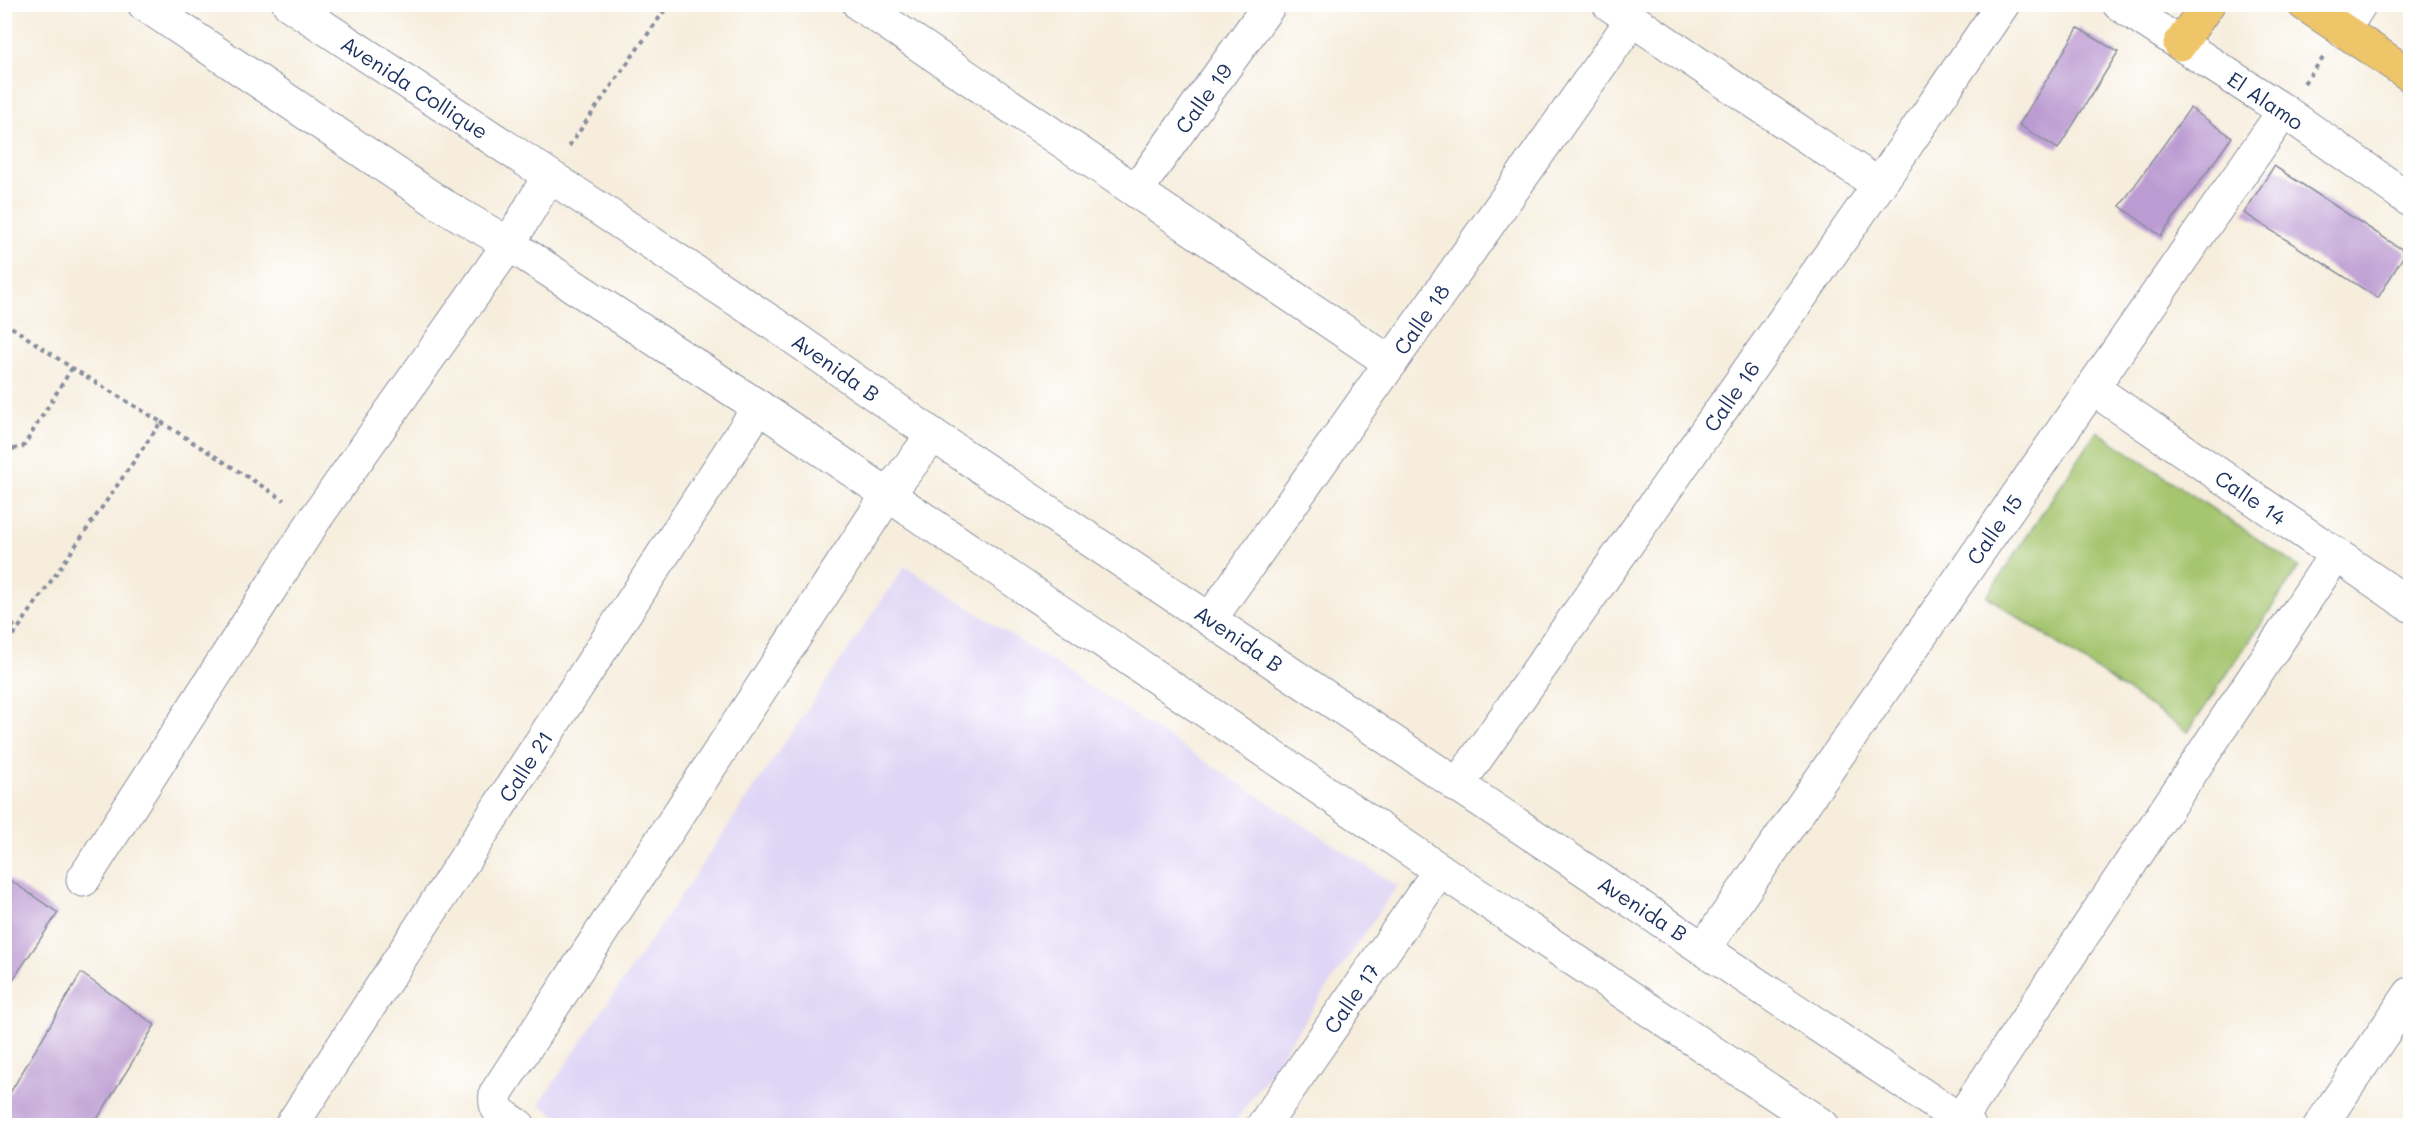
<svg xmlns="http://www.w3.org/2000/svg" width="2415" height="1130" font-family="Mali,sans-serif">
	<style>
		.built { fill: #dfd5f5 }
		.green { fill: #a5c56e; stroke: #607a66; stroke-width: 1.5 }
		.building { fill: #bc9bd2 }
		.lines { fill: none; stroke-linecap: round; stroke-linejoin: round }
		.minor-casing { stroke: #888e9d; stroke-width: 35 }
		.major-casing { stroke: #888e9d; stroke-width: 35 }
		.path { stroke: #888e9d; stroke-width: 4; stroke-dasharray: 4.5 4.5; stroke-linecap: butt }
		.minor { stroke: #fff; stroke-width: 33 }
		.major { stroke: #eec569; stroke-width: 33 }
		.labels { text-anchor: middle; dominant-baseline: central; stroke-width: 4.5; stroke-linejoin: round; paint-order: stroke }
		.street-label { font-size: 21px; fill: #1b2f5e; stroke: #fff }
	</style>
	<rect width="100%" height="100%" fill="#fff"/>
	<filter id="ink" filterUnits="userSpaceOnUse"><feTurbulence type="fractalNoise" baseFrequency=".0167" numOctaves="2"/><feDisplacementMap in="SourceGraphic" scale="12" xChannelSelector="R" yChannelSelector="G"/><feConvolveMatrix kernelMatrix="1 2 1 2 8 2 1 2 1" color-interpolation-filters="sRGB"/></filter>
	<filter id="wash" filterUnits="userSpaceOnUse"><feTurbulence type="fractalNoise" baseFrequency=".008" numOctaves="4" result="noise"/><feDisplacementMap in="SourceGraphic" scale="24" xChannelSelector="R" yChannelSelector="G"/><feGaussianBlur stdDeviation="1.35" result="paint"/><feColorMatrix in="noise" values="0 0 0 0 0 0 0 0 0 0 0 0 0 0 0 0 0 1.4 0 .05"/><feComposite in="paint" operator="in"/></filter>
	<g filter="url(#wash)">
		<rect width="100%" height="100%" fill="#f6eddc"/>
		<polygon class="built" points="905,566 1397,886 1233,1125 571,1125 539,1104"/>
		<polygon class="green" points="2097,431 2299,567 2188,732 1987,596"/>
		<g id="blocks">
			<g class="building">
				<polygon points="2078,28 2118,52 2058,149 2019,125"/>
				<polygon points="2190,108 2232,137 2161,236 2120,206"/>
				<polygon points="2274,166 2406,252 2378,298 2244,213"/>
				<polygon points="4,876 58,913 12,981 4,976"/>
				<polygon points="81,973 155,1025 93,1126 4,1126 4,1103"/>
			</g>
		</g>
	</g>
	<g filter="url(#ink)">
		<use href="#blocks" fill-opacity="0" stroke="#888e9d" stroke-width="1.5"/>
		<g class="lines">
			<defs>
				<g id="minor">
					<polyline points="144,4 441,204 509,244 759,407 1425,860 1823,1126"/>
					<polyline points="289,4 774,324 933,435 1969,1126"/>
					<polyline points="859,4 1391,363"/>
					<polyline points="1609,4 1879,185"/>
					<polyline points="2119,4 2284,111 2410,200"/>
					<polyline points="2343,31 2360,4"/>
					<polyline points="1136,191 1270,4"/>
					<polyline points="2092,388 2410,605"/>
					<polyline points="1211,618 1632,20"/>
					<polyline points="1457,786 1879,185 2003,4"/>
					<polyline points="83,880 315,519 509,244 549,176"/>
					<polyline points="1704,948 2284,111"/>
					<polyline points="1960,1120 2336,554"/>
					<polyline points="291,1126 759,407"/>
					<path d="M519 1126C504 1115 493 1113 496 1093L887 496 933 435"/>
					<polyline points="1263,1126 1440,870"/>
					<polyline points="2320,1126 2410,994"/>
				</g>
				<g id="major">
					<polyline points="2304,4 2410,75"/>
					<polyline points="2180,44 2208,4"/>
				</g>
			</defs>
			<use href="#minor" class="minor-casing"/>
			<use href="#major" class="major-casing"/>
			<g class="path">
				<polyline points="2304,83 2323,58"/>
				<polyline points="569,146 669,4"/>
				<polyline points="4,322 72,368 161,422 4,649"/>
				<polyline points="161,422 284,500"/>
				<polyline points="4,451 23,447 72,368"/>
				<polyline points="4,619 18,629"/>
			</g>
			<use href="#minor" class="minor"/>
			<use href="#major" class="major"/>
		</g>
	</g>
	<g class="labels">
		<g class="street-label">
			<text transform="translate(415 87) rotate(33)">Avenida Collique</text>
			<text transform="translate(1203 98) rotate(-54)">Calle 19</text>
			<text transform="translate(2266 100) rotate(34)">El Alamo</text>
			<text transform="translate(1421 319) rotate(-55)">Calle 18</text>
			<text transform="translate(836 367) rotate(35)">Avenida B</text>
			<text transform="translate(1731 396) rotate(-55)">Calle 16</text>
			<text transform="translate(2251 497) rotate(34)">Calle 14</text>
			<text transform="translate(1994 529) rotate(-55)">Calle 15</text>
			<text transform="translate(1239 638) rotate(34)">Avenida B</text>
			<text transform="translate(525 766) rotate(-57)">Calle 21</text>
			<text transform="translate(1643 908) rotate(33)">Avenida B</text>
			<text transform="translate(1351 998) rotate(-55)">Calle 17</text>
		</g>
	</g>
	<rect width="2415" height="1130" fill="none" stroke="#fff" stroke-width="24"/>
</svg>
